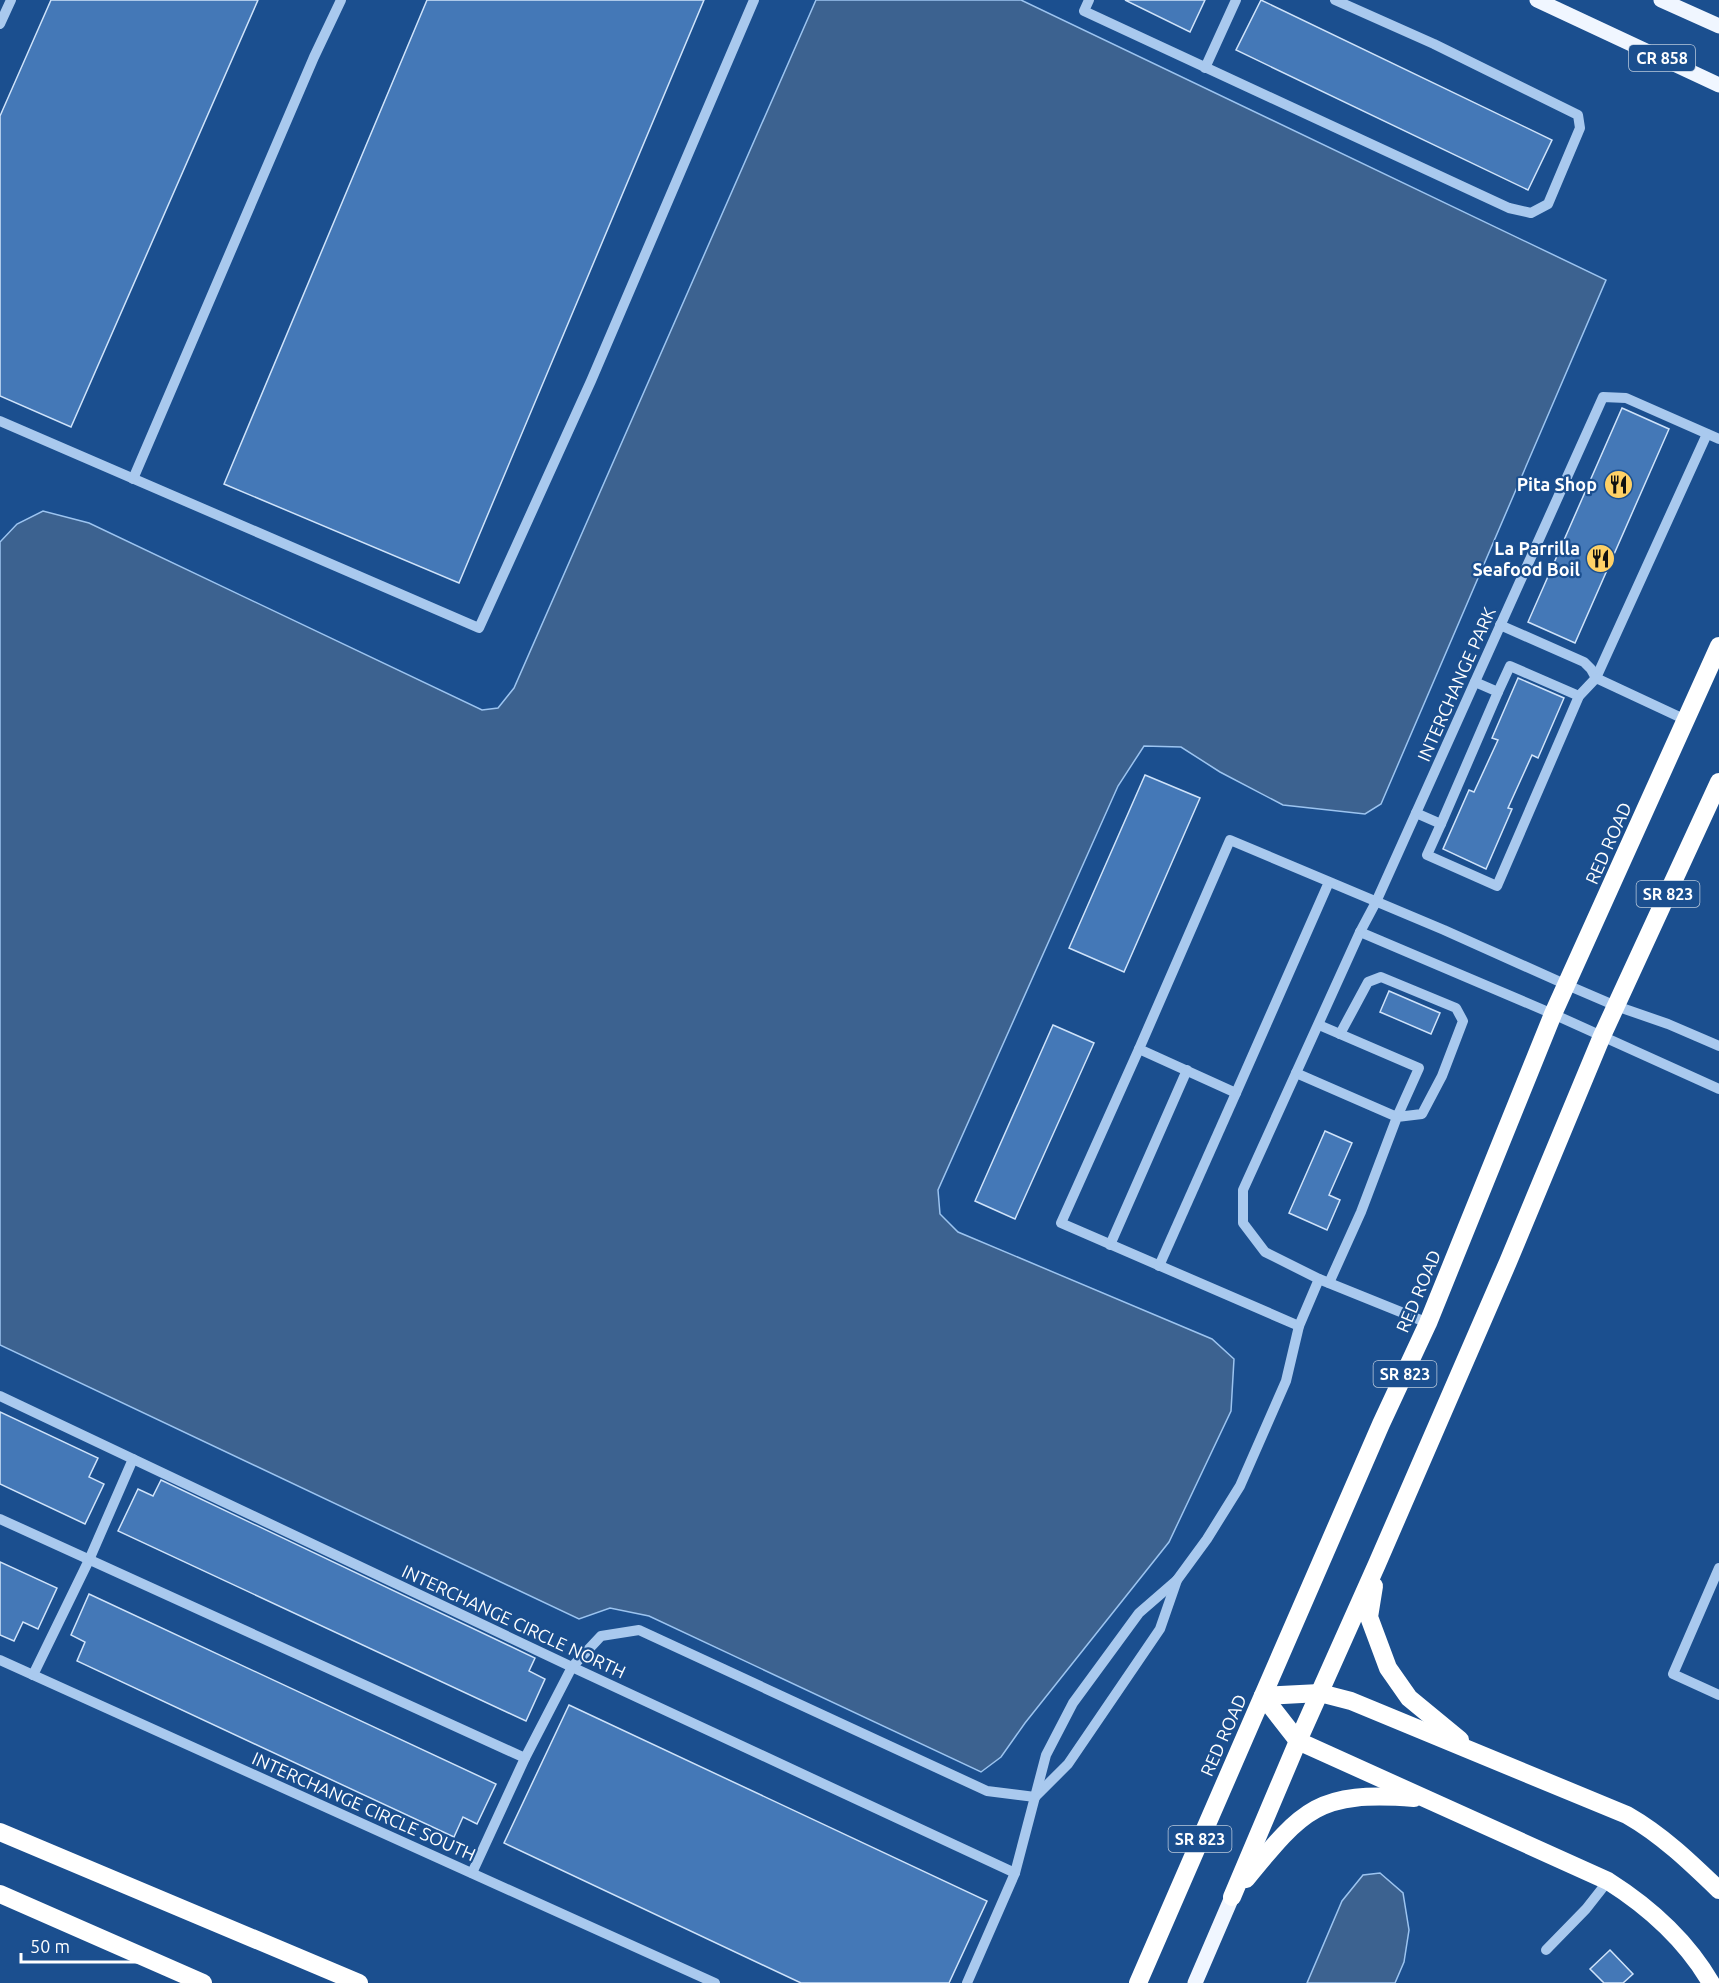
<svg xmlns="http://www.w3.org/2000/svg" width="1719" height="1983" font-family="Ubuntu,sans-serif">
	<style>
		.water { fill: #3c6290; stroke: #9cc4f0; stroke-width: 1.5 }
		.building { fill: #4478b7; stroke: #cfe3fa; stroke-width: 1.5 }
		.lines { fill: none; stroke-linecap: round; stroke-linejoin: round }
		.minor { stroke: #a9c9ee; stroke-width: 10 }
		.major { stroke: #f0f6ff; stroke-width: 15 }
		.highway { stroke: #fff; stroke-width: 18 }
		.labels { text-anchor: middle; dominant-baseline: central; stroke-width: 4.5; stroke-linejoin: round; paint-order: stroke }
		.shield { fill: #1b4f8f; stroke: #bbcadd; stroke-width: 1.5 }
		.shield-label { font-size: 16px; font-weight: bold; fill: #fff }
		.poi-label { font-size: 18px; font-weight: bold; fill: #fff; stroke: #1b4f8f; text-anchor: end }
		.street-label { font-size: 18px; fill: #fff; stroke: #1b4f8f }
	</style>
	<rect width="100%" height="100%" fill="#1b4f8f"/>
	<g class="water">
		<polygon points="816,0 1021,0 1606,280 1381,804 1365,814 1283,805 1220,772 1181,747 1144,746 1118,786 938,1190 940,1214 958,1232 1212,1339 1234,1359 1231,1411 1169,1542 1025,1723 1001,1757 981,1772 649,1616 610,1608 579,1619 0,1345 0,542 17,524 43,511 89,523 482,710 498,708 514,688"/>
		<polygon points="1380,1873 1403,1893 1409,1930 1404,1962 1395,1983 1307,1983 1342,1901 1363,1875"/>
	</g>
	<g class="building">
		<polygon points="51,0 258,0 71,427 0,396 0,116"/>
		<polygon points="427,0 704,0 459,583 224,484"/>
		<polygon points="1125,0 1205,0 1190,32"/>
		<polygon points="1261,0 1552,140 1528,190 1236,50"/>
		<polygon points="1622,408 1669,429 1575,643 1528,622"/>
		<polygon points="1518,678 1564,698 1538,758 1532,755 1508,808 1512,809 1486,869 1443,849 1469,790 1474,792 1498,740 1492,738"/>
		<polygon points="1145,775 1200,798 1124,972 1069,948"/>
		<polygon points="1389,991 1440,1013 1431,1034 1380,1012"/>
		<polygon points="1053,1025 1094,1043 1015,1219 975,1201"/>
		<polygon points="1325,1131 1352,1143 1329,1195 1340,1200 1327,1230 1289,1213"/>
		<polygon points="0,1412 98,1458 89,1477 104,1484 85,1524 0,1484"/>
		<polygon points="161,1480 535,1658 529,1671 545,1679 526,1721 118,1531 138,1489 153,1496"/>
		<polygon points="0,1562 57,1588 38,1629 23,1622 14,1641 0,1635"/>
		<polygon points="89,1594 496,1784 477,1824 463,1817 454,1837 77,1661 85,1642 71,1635"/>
		<polygon points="569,1705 987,1901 949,1983 801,1983 504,1843"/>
		<polygon points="1610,1950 1633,1974 1623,1983 1604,1983 1590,1969"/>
	</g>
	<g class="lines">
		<g class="minor">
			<polyline points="1089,0 1084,11 1509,208 1531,213 1548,204 1580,128 1578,115 1434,44 1335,0"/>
			<polyline points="0,24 11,0"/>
			<polyline points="1205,68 1236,0"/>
			<polyline points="0,421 479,628 591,381 754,0"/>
			<polyline points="133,479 314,57 341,0"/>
			<polyline points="1500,625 1584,662 1591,669 1596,678"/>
			<polyline points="1596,678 1707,434"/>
			<polyline points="1498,692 1510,666 1579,696"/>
			<polyline points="1416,813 1441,824 1427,855 1497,886 1579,696 1596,678 1686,720"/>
			<polyline points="1441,824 1498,692 1475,682"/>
			<polyline points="1329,882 1236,1093 1139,1049 1230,840 1444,930 1567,985 1616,1006 1668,1024 1719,1046"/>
			<polyline points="1360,932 1553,1014 1719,1089"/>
			<polyline points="1139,1049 1061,1223 1299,1326"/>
			<polyline points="1296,1073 1397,1117 1419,1068 1319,1025"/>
			<polyline points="1110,1245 1187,1070"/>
			<polyline points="1159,1266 1236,1093"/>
			<polyline points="1329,1283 1361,1212 1397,1117 1422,1114 1442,1076 1463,1021 1456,1008 1381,977 1368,982 1340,1034"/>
			<polyline points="1428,1323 1319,1279 1265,1252 1243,1223 1243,1190 1360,932 1376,902 1603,397 1626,398 1719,439"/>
			<polyline points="0,1396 572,1667 1015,1873"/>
			<polyline points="0,1519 525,1758"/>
			<polyline points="1719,1568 1673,1674 1719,1695"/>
			<polyline points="0,1660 715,1983"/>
			<polyline points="33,1675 89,1560 133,1459"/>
			<polyline points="1035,1797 1068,1764 1160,1629 1177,1580 1207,1539 1240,1486 1286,1381 1299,1326 1319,1279"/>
			<polyline points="472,1873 525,1758 572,1667 601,1636 639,1630 987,1791 1035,1797"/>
			<polyline points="1546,1950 1586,1909 1608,1881"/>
			<polyline points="967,1983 1015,1873 1046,1755 1073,1703 1139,1613 1177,1580"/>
		</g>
		<g class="major">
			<polyline points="1537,0 1719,85"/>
			<polyline points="1661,0 1719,26"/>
			<polyline points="1195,1983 1232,1897"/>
		</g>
		<g class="highway">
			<polyline points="1374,1586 1369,1617 1388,1668 1409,1698 1460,1740"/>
			<path d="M1263 1696 1298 1741 1608 1881C1649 1907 1686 1940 1711 1983"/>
			<path d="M1263 1696 1320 1693 1351 1701 1627 1815C1662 1835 1690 1862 1719 1890"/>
			<polyline points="0,1832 359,1983"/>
			<path d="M1246 1879C1304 1808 1318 1791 1414 1798"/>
			<polyline points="0,1894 203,1983"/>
			<polyline points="1232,1897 1298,1741 1377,1564 1508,1262 1602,1036 1719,782"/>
			<polyline points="1138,1983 1381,1424 1428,1323 1553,1014 1719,646"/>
		</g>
	</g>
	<defs>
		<symbol id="restaurant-disc" viewBox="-11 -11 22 22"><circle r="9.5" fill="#ffd166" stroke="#1b4f8f"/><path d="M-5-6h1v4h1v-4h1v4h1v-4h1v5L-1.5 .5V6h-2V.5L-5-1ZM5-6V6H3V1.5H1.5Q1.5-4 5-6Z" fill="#111"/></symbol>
	</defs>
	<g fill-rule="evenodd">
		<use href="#restaurant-disc" x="1602" y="468" width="33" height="33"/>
		<use href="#restaurant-disc" x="1584" y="542" width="33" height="33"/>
	</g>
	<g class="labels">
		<g class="shield">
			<rect x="1629" y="45" width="66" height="26" rx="4.5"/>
			<rect x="1636.5" y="881" width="63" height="26" rx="4.5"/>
			<rect x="1373.5" y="1361" width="63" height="26" rx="4.5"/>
			<rect x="1168.5" y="1826" width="63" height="26" rx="4.5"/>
		</g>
		<g class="shield-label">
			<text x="1662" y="58">CR 858</text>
			<text x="1668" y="894">SR 823</text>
			<text x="1405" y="1374">SR 823</text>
			<text x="1200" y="1839">SR 823</text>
		</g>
		<g class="poi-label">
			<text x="1597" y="484">Pita Shop</text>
			<text x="1580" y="548">La Parrilla<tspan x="1580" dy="21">Seafood Boil</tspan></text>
		</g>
		<g class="street-label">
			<text transform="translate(1456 684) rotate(-66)">INTERCHANGE PARK</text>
			<text transform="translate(1608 843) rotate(-66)">RED ROAD</text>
			<text transform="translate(1418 1291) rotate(-67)">RED ROAD</text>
			<text transform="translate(514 1621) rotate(25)">INTERCHANGE CIRCLE NORTH</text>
			<text transform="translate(1223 1735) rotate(-66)">RED ROAD</text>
			<text transform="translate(364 1806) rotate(24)">INTERCHANGE CIRCLE SOUTH</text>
		</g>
	</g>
	<path d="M21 1953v9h134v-9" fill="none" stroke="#ffffff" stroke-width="3"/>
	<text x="30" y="1953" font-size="18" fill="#ffffff" stroke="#1b4f8f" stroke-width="4.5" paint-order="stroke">50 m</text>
</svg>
